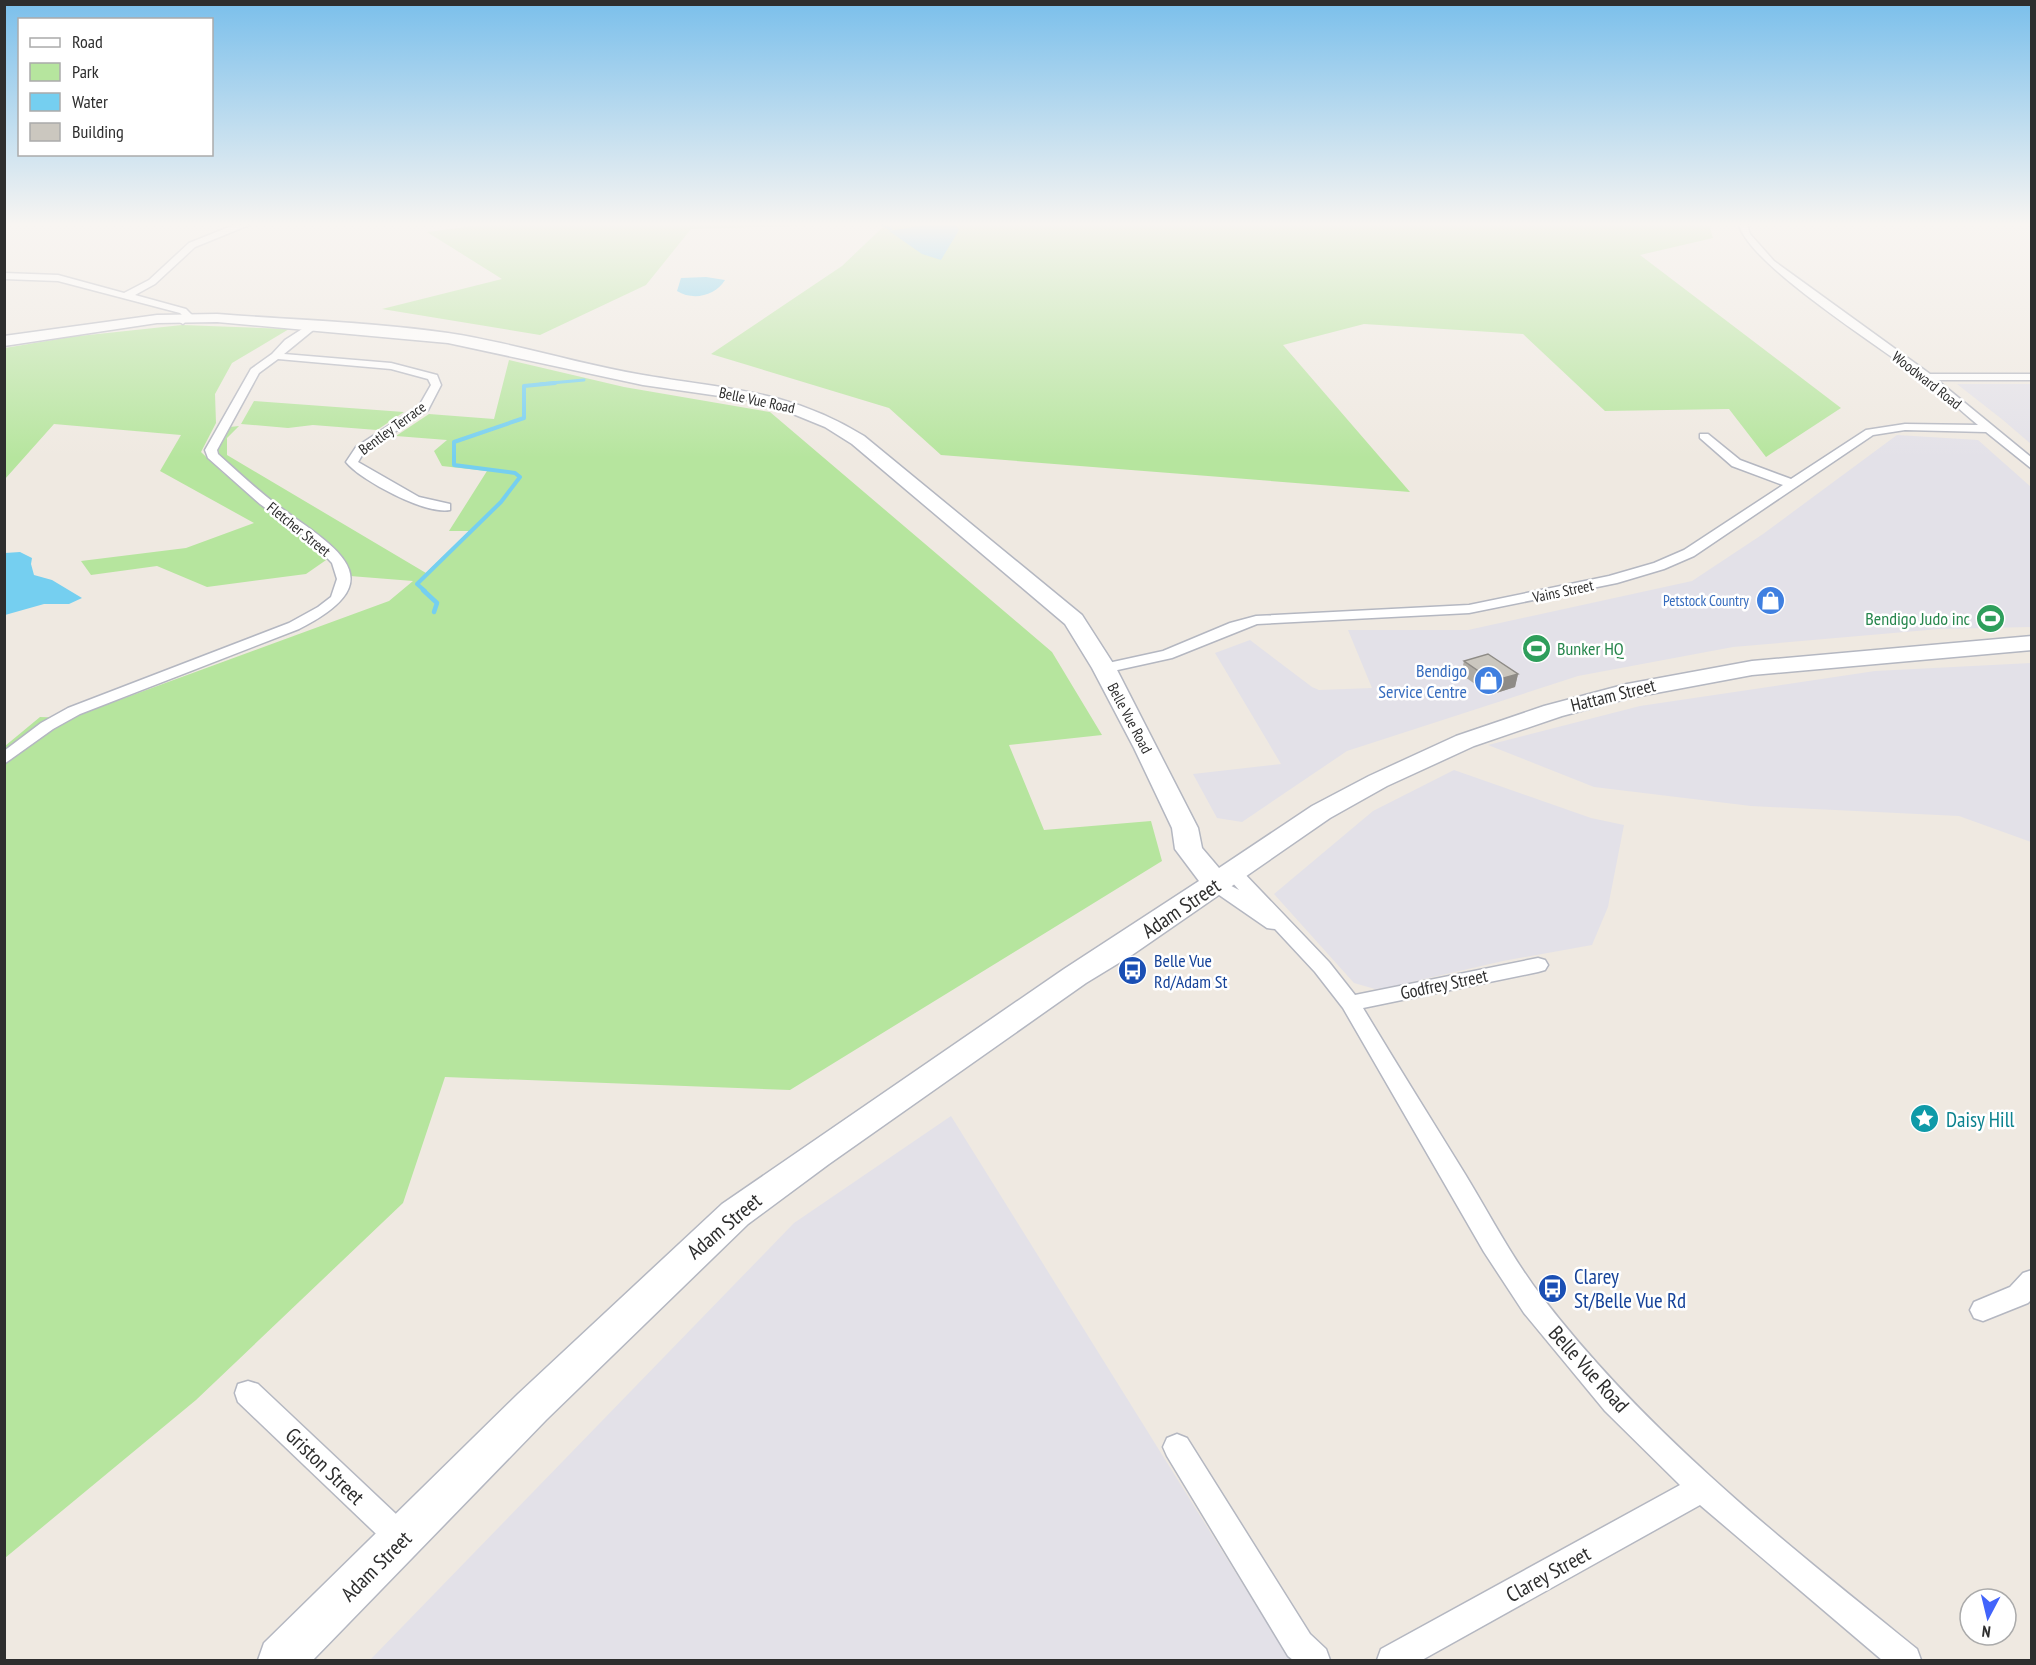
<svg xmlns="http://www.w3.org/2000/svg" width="2036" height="1665" font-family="'PT Sans Narrow',sans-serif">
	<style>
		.industrial { fill: #e3e1e8 }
		.green { fill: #b6e59e }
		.water { fill: #75cff0 }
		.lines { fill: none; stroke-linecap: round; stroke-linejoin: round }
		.stream-far2 { stroke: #75cff0; stroke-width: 3 }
		.stream-far1 { stroke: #75cff0; stroke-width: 4 }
		.stream { stroke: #75cff0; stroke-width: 4.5 }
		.street-casing { stroke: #b4b7c1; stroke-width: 3 }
		.secondary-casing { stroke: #b4b7c1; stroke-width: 3 }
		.street { fill: #fff; fill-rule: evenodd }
		.secondary { fill: #fff; fill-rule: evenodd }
		.wall { fill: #afaba4 }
		.shaded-wall { fill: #8e8b86 }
		.building { fill: #cbc7bf; stroke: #8e8b86; stroke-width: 1.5 }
		.labels { text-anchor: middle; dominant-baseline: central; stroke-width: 5; stroke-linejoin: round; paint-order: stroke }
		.far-street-label { font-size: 15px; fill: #2e2e2e; stroke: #fff }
		.far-shop-label { font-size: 15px; fill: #366cbe; stroke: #fff; text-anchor: end }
		.leisure-label { font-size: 18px; fill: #27864d; stroke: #fff; text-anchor: end }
		.shop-label { font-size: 18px; fill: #366cbe; stroke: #fff; text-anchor: end }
		.street-label { font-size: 18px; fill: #2e2e2e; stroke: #fff }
		.transit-label { font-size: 18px; fill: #164399; stroke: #fff; text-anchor: start }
		.near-street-label { font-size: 21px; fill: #2e2e2e; stroke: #fff }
		.near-culture-label { font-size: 21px; fill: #0d838f; stroke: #fff; text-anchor: start }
		.near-transit-label { font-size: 21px; fill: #164399; stroke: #fff; text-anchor: start }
	</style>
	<rect width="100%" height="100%" fill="#efe9e1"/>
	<g class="industrial">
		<polygon points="1957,384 2031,384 2031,444 2003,420"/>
		<polygon points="1897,435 1978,440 2031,487 2031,627 1939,629 1733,647 1578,676 1347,751 1242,822 1217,818 1193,774 1281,764 1215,653 1250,640 1312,687 1319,690 1372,688 1348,630 1468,630 1692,581 1763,534"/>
		<polygon points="2031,663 2031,842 1959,816 1751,806 1594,787 1488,745 1640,706 1875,671"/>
		<polygon points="1454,770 1591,818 1624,825 1608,907 1592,945 1503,961 1385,988 1375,989 1354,983 1274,894 1373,811"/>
		<polygon points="951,1116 1290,1660 370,1660 794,1223"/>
	</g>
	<g class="green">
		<polygon points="481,225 826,225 691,229 646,285 540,335 382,309 502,279 427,232"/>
		<polygon points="885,225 1709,225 1713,238 1640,255 1841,408 1766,457 1729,409 1605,411 1523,334 1364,324 1283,345 1410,492 941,455 889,408 711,354 842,266"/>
		<polygon points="182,325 289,329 232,363 215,394 216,423 201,452 223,473 329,558 306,574 207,587 157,566 91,575 81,561 186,548 254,523 160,471 181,435 54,424 5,479 5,348 70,337"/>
		<polygon points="509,360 624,387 770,412 1052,652 1102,735 1009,745 1044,830 1151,821 1162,861 790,1090 445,1077 403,1203 196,1400 5,1558 5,746 40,717 70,718 389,601 413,581 350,576 341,557 217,455 214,447 230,427 239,426 227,438 227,455 426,573 469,531 449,531 487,471 442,466 434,451 447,440 396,436 429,414 494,419"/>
		<polygon points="254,401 404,412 377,430 313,425 288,428 241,424"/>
	</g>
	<g class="water">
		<polygon points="924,225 956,225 959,230 941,260 922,254 889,231"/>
		<path d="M706 277 725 280C715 296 693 301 677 291L681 278Z"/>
		<polygon points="20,552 32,558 31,564 34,575 52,580 82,598 69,604 44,604 5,615 5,553"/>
	</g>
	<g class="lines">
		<g class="stream-far2">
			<polyline points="882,225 891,229"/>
			<polyline points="540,384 584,380"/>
		</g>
		<polyline class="stream-far1" points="425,591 417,584 501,502 520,477 515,473 454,465 454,442 524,418 524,386 555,383"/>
		<polyline class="stream" points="423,590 437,603 434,612"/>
		<defs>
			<g id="street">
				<polygon points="234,225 249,225 195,247 155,284 135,295 186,309 192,315 183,324 178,321 182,315 180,313 58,281 4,279 4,273 58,275 124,293 149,280 189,243"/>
				<path d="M1739 225H1747L1750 234 1774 261 1930 374H2032V380H1937L2032 458V469L1986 432 1905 430 1873 435 1694 556 1664 569 1617 583 1469 613 1257 624 1172 658 1104 673 1099 671 1096 668 1099 665 1163 651 1230 623 1256 616 1469 605 1609 576 1654 563 1684 550 1783 485 1732 466 1700 438V434H1708L1740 460 1791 479 1866 430 1905 424 1978 425C1959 409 1941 392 1921 378 1882 348 1750 265 1739 225Z"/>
				<path d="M313 322 317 323V327L284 354 391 363 437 375 441 385 428 410 364 452 358 462 419 497 450 504V510C426 515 360 480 346 462L356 447 419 406 431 385 428 379 391 369 278 359 259 373 217 450 218 454C237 471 256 489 277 505 334 547 398 579 299 629L80 714 53 729 4 764V751L41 723 68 708 289 623 318 607 331 597 337 579 332 563 311 541 260 504 208 458 205 450 251 369 272 354 285 340Z"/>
				<path d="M1233 867 1240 869 1329 962 1355 995 1538 958 1545 960 1548 965 1545 970 1538 972 1363 1008C1396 1063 1431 1119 1465 1174 1490 1215 1512 1258 1542 1297 1647 1434 1783 1541 1917 1649L1921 1660H1882L1700 1505 1422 1660H1377L1381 1649 1680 1485 1605 1411 1524 1313 1484 1252 1343 1008 1315 972 1275 929 1267 928 1209 888 1207 884 1209 880 1216 878 1239 890 1224 873Z"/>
				<polygon points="2032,1270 2032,1299 2028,1303 1983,1321 1974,1318 1970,1310 1974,1302 2010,1287 2023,1273"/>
				<polygon points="248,1381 258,1384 413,1530 418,1540 413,1550 403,1555 393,1550 238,1402 235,1393 238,1384"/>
				<polygon points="1177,1434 1187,1438 1310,1634 1326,1649 1330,1660 1293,1660 1288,1656 1167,1456 1163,1447 1167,1438"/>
			</g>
			<path id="secondary" d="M217 314C293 320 372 322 448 333 514 343 578 364 643 375 728 390 788 389 864 436L1082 615 1116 668 1198 828 1202 848 1219 868 1312 806 1369 776 1456 736 1544 706 1627 684 1752 661 2032 636V650L1752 675 1629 698 1562 716 1474 746 1387 786 1330 818 1132 955 1086 983 829 1164 748 1224 546 1420 313 1660H258L264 1643 518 1394 722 1204 1064 969 1199 881 1175 849 1172 828 1134 748 1092 668 1065 624 852 444 825 427 776 407 754 401 643 385 448 343 217 322 157 323 4 346V336L157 315Z"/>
		</defs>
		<use href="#street" class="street-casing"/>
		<use href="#secondary" class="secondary-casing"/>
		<use href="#street" class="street"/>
		<use href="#secondary" class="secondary"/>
	</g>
	<polygon class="wall" points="1464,661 1518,674 1515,687 1490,695 1461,674"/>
	<polygon class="shaded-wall" points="1518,674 1515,687 1490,695 1493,681"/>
	<polygon class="building" points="1488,654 1518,674 1493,681 1464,661"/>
	<linearGradient id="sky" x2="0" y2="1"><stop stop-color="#7abfeb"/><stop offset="0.49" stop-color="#f8f5f2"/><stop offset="1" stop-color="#f8f5f2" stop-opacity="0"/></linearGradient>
	<rect width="2036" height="458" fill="url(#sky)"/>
	<defs>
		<symbol id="shop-disc" viewBox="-11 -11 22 22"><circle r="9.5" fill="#3f7fe0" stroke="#fff"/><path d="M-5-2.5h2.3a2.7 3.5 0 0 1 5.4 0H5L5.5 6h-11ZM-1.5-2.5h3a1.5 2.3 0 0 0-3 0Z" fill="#fff"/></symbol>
		<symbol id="stadium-disc" viewBox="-11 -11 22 22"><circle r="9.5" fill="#2e9e5b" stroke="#fff"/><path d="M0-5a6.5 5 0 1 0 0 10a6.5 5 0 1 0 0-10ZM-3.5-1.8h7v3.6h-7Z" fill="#fff"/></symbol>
		<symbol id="bus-disc" viewBox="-11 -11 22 22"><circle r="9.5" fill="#1a4fb4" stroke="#fff"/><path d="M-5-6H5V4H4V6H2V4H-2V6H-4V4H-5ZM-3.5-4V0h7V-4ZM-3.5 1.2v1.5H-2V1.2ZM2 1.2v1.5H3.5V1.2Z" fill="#fff"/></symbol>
		<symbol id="sight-disc" viewBox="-11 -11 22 22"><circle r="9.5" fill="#0f9aa8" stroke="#fff"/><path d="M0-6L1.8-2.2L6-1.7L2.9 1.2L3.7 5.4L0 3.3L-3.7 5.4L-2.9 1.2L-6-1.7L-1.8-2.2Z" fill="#fff"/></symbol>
	</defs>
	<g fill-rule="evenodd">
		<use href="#shop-disc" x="1754" y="584" width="33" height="33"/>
		<use href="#stadium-disc" x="1974" y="602" width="33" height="33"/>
		<use href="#stadium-disc" x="1520" y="632" width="33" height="33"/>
		<use href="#shop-disc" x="1472" y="664" width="33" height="33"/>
		<use href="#bus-disc" x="1116" y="954" width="33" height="33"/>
		<use href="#sight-disc" x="1908" y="1102" width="33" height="33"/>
		<use href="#bus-disc" x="1536" y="1272" width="33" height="33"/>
	</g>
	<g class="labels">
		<g class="far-street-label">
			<text transform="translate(1927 380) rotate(38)">Woodward Road</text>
			<text transform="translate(757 400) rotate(12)">Belle Vue Road</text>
			<text transform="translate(392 428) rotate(-36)">Bentley Terrace</text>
			<text transform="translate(299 529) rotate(39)">Fletcher Street</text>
			<text transform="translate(1563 591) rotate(-12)">Vains Street</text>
			<text transform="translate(1130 718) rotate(62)">Belle Vue Road</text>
		</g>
		<g class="far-shop-label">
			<text x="1749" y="600">Petstock Country</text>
		</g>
		<g class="leisure-label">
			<text x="1970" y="618">Bendigo Judo inc</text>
			<text x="1557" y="648" text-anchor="start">Bunker HQ</text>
		</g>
		<g class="shop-label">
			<text x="1467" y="670">Bendigo<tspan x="1467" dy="21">Service Centre</tspan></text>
		</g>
		<g class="street-label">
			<text transform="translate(1613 695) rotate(-14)">Hattam Street</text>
			<text transform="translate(1444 984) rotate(-12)">Godfrey Street</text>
		</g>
		<g class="transit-label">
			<text x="1154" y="960">Belle Vue<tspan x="1154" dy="21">Rd/Adam St</tspan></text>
		</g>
		<g class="near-street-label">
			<text transform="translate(1181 908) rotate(-34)">Adam Street</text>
			<text transform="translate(724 1226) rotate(-40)">Adam Street</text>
			<text transform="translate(1589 1369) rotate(48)">Belle Vue Road</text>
			<text transform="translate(325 1466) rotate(44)">Griston Street</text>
			<text transform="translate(376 1566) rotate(-45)">Adam Street</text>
			<text transform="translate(1548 1574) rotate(-29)">Clarey Street</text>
		</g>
		<g class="near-culture-label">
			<text x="1946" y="1119">Daisy Hill</text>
		</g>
		<g class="near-transit-label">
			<text x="1574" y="1276">Clarey<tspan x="1574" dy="24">St/Belle Vue Rd</tspan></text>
		</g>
	</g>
	<rect width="2036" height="1665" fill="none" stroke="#2e2e2e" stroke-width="12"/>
	<rect x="18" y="18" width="195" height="138" fill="#ffffff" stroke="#ababab" stroke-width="1.5"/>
	<rect x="30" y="38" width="30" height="9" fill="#ffffff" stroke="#ababab" stroke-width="1.5"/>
	<text x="72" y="48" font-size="18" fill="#2e2e2e">Road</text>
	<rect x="30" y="63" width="30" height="18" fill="#b6e59e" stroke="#ababab" stroke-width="1.5"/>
	<text x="72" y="78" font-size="18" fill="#2e2e2e">Park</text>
	<rect x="30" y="93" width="30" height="18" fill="#75cff0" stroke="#ababab" stroke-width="1.5"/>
	<text x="72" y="108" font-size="18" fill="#2e2e2e">Water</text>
	<rect x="30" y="123" width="30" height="18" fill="#cbc7bf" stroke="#ababab" stroke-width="1.5"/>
	<text x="72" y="138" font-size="18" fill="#2e2e2e">Building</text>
	<g transform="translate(1988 1617) rotate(187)"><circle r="28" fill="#ffffff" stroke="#ababab" stroke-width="1.5"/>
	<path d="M0-4.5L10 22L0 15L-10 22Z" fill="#4264fb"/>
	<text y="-9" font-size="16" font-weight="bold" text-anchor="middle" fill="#2e2e2e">N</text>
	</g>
</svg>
